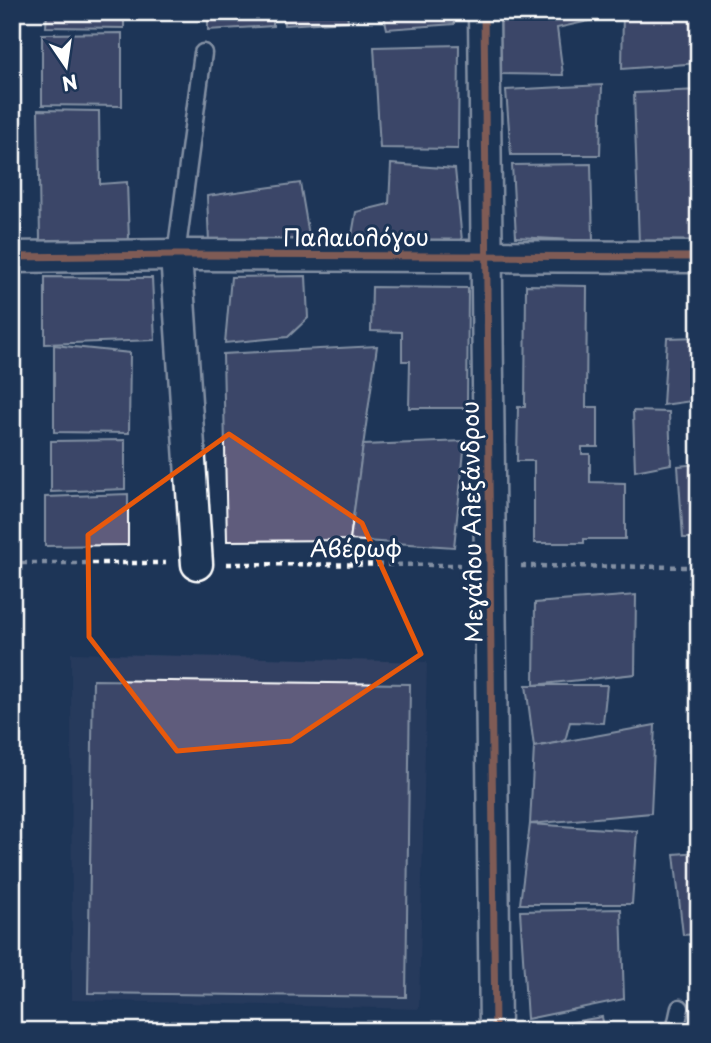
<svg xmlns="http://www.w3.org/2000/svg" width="711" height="1043" font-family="'Playpen Sans',sans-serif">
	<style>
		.built { fill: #304162 }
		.building { fill: #5e5c7c; stroke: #fff; stroke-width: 2 }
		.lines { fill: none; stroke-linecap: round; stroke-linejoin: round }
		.service-casing { stroke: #fff; stroke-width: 21 }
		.minor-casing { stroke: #fff; stroke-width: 35 }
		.path { stroke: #fff; stroke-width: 4.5; stroke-dasharray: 5 5; stroke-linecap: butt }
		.service { stroke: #1d3557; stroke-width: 16 }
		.minor { stroke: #1d3557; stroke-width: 30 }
		.cycleway-casing { stroke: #1d3557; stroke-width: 11 }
		.cycleway { stroke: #f68b52; stroke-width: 7 }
		.marked { fill: none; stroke: #e8590c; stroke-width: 5; stroke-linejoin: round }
		.labels { text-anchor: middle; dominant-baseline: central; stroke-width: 6; stroke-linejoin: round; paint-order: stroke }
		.street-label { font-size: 23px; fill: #fff; stroke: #1d3557 }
	</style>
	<rect width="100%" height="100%" fill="#1d3557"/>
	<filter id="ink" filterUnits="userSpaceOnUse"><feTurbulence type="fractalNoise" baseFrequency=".0143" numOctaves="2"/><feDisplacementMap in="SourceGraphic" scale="14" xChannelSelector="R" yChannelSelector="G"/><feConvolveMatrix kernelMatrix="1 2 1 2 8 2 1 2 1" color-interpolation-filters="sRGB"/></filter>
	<g filter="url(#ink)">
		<polygon class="built" points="71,653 427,662 419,1009 72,1000"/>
		<g class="building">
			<polygon points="47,12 124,12 124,28 46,27"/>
			<polygon points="208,12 273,12 273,26 208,30"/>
			<polygon points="283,12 347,12 348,21 284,25"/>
			<polygon points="383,12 454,12 454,24 387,29"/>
			<polygon points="497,12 607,12 607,17 557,28 563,75 499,74"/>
			<polygon points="623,12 699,12 699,63 622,69"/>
			<polygon points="122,33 122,106 42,105 42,34"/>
			<polygon points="459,45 458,149 380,148 374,47"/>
			<polygon points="602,85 600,155 511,155 506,90"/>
			<polygon points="699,90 699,243 639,244 634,93"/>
			<polygon points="38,110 99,111 100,184 127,182 129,241 40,241"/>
			<polygon points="391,164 455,169 462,241 351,241 356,212 389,204"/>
			<polygon points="591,164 593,241 516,237 512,165"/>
			<polygon points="300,183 310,241 209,242 207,196"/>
			<polygon points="306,276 308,318 288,337 225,343 231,277"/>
			<polygon points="45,277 152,278 155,340 45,344"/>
			<polygon points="526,285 587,286 586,407 598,407 598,447 582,447 582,454 590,454 590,482 625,483 625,539 584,539 584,543 534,543 534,461 517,461 518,407 525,407"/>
			<polygon points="372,287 468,288 467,408 409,408 410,361 402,361 402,332 371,331"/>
			<polygon points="699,337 699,400 663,405 667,338"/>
			<polygon points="54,345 130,353 129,433 54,432"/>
			<polygon points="377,346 350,540 227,541 223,354"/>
			<polygon points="633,411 669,412 671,464 635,471"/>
			<polygon points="125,440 125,489 51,492 51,441"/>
			<polygon points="465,441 454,547 350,540 363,445"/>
			<polygon points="699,464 699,538 683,538 678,466"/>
			<polygon points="128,494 128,545 45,546 45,497"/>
			<polygon points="636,595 635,674 534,685 535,603"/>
			<polygon points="93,680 410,684 406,997 88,993"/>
			<polygon points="526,685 607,685 603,723 570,722 565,741 534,747"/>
			<polygon points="655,725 651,813 530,824 534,747"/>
			<polygon points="530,824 637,831 632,904 520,904"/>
			<polygon points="699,852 699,934 683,935 674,854"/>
			<polygon points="621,909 624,999 527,1019 520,911"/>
			<polygon points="602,1017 605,1031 526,1031 526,1030"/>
		</g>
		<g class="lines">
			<defs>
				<g id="service">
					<polyline points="176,255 203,53"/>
					<polyline points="675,1031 680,1008"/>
				</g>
				<g id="minor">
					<polyline points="484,12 495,1031"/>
					<polyline points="176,255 197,564"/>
					<polyline points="12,257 176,255 699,257"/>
				</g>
			</defs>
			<use href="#service" class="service-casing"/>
			<use href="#minor" class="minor-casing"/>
			<g class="path">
				<polyline points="12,563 166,563"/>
				<polyline points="227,564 460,565"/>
				<polyline points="521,566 699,567"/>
			</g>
			<use href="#service" class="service"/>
			<use href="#minor" class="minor"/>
			<defs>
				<g id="cycleway">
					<polyline points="484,12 495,1031"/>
					<polyline points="12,257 176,255 699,257"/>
				</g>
			</defs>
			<use href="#cycleway" class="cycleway-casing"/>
			<use href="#cycleway" class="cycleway"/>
		</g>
	</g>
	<path d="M0 0H711V1043H0ZM229 434 362 523 421 654 291 741 177 751 89 637 88 535Z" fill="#1d3557" fill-opacity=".55" fill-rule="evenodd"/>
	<path class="marked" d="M229 434 362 523 421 654 291 741 177 751 89 637 88 535Z"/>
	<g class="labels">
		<g class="street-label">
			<text x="356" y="236">Παλαιολόγου</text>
			<text transform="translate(471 522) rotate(-91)">Μεγάλου Αλεξάνδρου</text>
			<text x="356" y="547">Αβέρωφ</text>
		</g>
	</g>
	<rect width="711" height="1043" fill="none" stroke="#1d3557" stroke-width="42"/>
	<rect x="21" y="21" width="669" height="1001" fill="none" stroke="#fff" stroke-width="2.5" filter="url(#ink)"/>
	<g transform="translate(66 66) rotate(167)" stroke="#1d3557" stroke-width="5" paint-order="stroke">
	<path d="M0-5L12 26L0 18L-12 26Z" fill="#ffffff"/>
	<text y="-10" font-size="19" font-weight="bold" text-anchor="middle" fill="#ffffff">N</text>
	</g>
</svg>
